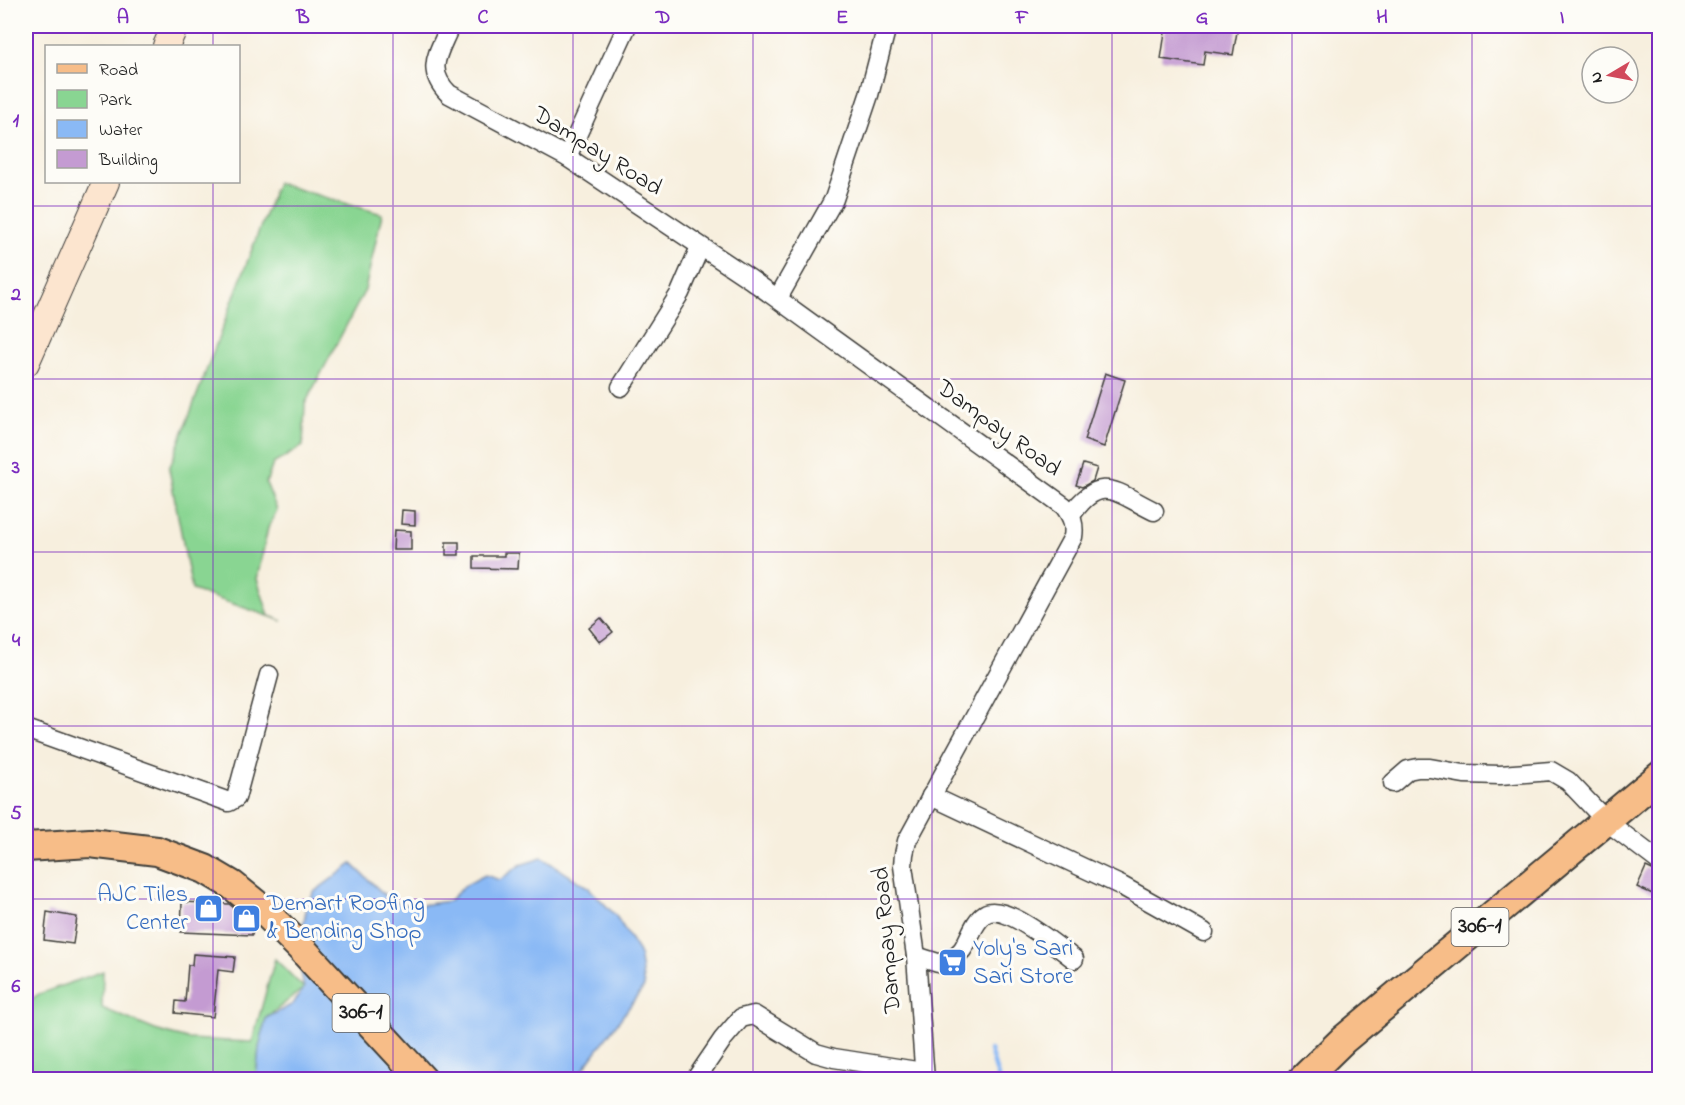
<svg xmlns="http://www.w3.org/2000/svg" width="1685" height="1105" font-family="'Indie Flower',sans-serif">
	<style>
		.green { fill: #89d592; stroke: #527857; stroke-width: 1.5 }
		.water { fill: #8ab9f5; stroke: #536a88; stroke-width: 1.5 }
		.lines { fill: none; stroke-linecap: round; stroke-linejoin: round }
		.stream { stroke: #8ab9f5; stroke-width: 4.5 }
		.building { fill: #c49bd2 }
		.street-casing { stroke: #3d3c39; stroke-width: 21 }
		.secondary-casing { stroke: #3d3c39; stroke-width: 28 }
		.primary-casing { stroke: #3d3c39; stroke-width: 32 }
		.street { stroke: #fff; stroke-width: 18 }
		.secondary { stroke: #fce5cf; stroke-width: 26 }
		.primary { stroke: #f7bd88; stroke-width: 28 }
		.grid { fill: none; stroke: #7b2cbf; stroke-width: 1.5; stroke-opacity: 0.55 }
		.labels { text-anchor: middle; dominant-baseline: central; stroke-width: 6; stroke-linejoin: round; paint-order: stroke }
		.shield { fill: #fdfcf7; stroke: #605f5e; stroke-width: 1.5 }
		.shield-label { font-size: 22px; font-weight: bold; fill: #1c1c1c }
		.street-label { font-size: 24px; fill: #1c1c1c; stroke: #fdfcf7 }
		.shop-label { font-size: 24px; fill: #366cbe; stroke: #fdfcf7; text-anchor: start }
		.neatline { fill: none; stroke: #7b2cbf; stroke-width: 2 }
		.grid-label { font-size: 20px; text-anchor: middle; font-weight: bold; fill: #7b2cbf }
	</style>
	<rect width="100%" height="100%" fill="#fdfcf7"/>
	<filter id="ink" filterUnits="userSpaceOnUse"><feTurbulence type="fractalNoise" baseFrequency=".0167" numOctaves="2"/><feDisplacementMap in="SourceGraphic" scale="12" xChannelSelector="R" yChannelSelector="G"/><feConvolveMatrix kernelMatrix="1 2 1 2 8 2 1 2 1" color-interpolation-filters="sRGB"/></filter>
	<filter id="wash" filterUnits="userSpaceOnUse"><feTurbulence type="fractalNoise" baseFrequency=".008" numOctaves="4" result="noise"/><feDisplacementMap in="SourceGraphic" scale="24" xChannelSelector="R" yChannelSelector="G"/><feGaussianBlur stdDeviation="1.35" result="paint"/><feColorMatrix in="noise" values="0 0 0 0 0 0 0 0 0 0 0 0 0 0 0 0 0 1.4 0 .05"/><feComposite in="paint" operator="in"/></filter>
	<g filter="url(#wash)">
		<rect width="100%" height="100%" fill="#f7efde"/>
		<g class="green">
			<polygon points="277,183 382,214 365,290 305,404 303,446 273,464 266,483 277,510 268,528 257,579 269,616 283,621 192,590 169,469"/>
			<polygon points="275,959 304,988 266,1018 259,1048 256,1079 26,1080 26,1003 39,994 103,971 102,1008 155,1030 187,1039 252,1042"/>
		</g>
		<polygon class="water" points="542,858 589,888 616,916 639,952 644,987 576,1079 256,1080 259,1048 266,1018 293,1004 304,988 299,961 299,946 307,906 314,892 352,864 391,901 414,906 449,901 464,886 485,875 500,880 520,865"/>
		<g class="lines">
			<polyline class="stream" points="990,1050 999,1080"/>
		</g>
		<g id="blocks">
			<g class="building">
				<polygon points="1166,26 1238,26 1233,55 1205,51 1203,65 1161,59"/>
				<polygon points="1105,373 1125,380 1104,447 1084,440"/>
				<polygon points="1083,464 1097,468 1093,481 1082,487 1076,485"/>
				<polygon points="402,510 415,511 415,525 401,524"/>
				<polygon points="394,530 411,531 411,550 393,550"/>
				<rect x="446" y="542" width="13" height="13"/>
				<polygon points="504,553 519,553 518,569 474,568 474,556 504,556"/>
				<polygon points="601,618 613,632 600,642 589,628"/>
				<polygon points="1646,867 1659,873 1659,889 1657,896 1637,887"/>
				<polygon points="182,902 229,904 234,908 234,915 244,916 253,923 252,935 181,932"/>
				<polygon points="47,912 77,917 73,944 44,940"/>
				<polygon points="193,954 235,957 233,972 218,970 213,1017 175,1013 176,1001 185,1002 188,965 192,965"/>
			</g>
		</g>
	</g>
	<g filter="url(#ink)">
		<use href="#blocks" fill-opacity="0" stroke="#3d3c39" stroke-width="1.5"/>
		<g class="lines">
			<defs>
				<g id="street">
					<path d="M450 26C439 53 424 69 449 94L567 157 750 279 1064 506C1072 517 1075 524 1073 537L907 841 904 854 903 866 916 956 925 1080"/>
					<polyline points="567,157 627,26"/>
					<polyline points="778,298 834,199 869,95 887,26"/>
					<polyline points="621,387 680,293 700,247"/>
					<path d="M1071 515C1101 473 1115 492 1154 511"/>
					<polyline points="26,729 229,802 236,798 269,675"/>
					<polyline points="1393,783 1408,770 1418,768 1430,768 1464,774 1500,775 1551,771 1568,781 1606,821 1660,862"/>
					<polyline points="931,796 1122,886 1204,932"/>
					<path d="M916 956 938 963H948C953 958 958 954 962 950 970 939 973 922 985 914 1004 902 1058 947 1074 959"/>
					<polyline points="695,1080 723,1039 741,1018 754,1015 816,1053 834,1058 923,1072"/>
				</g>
				<g id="secondary">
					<polyline points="166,46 175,26"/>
					<polyline points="26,363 106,182"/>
				</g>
				<g id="primary">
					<polyline points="26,847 90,843 157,851 205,869 232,885 263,910 299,946 423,1080"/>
					<polyline points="1302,1080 1343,1040 1660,776"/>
				</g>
			</defs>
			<use href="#street" class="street-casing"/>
			<use href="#secondary" class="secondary-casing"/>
			<use href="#primary" class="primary-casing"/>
			<use href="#street" class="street"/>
			<use href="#secondary" class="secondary"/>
			<use href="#primary" class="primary"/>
		</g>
	</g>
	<path class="grid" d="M213 26V46M393 26V1080M573 26V1080M753 26V1080M932 26V1080M1112 26V1080M1292 26V1080M1472 26V1080M213 182V1080M26 206H1660M26 379H1660M26 552H1660M26 726H1660M26 899H1660"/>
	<defs>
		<symbol id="shop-square" viewBox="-11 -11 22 22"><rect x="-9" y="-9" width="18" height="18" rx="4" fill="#3f7fe0" stroke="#fdfcf7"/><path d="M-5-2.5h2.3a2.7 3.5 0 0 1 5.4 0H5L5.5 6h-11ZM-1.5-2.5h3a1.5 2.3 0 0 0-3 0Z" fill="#fff"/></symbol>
		<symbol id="supermarket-square" viewBox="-11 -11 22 22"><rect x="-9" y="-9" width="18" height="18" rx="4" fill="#3f7fe0" stroke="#fdfcf7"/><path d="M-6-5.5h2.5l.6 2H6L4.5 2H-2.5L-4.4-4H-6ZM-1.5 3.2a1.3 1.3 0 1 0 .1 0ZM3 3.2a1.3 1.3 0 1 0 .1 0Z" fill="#fff"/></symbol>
	</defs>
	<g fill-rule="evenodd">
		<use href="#shop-square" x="192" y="892" width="33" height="33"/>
		<use href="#shop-square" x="230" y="902" width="33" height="33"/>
		<use href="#supermarket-square" x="936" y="946" width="33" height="33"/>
	</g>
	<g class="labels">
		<g class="shield">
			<rect x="1451.5" y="908" width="57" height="38" rx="4.5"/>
			<rect x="332.5" y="994" width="57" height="38" rx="4.5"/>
		</g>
		<g class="shield-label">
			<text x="1480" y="927">306-1</text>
			<text x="361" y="1013">306-1</text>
		</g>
		<g class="street-label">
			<text transform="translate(597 152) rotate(32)">Dampay Road</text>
			<text transform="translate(998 429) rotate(36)">Dampay Road</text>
			<text transform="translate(888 940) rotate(-95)">Dampay Road</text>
		</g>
		<g class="shop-label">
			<text x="188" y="895" text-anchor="end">AJC Tiles<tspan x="188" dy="28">Center</tspan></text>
			<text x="267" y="904">Demart Roofing<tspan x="267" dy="28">&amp; Bending Shop</tspan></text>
			<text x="973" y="949">Yoly's Sari<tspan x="973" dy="28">Sari Store</tspan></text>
		</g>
	</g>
	<rect width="1685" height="1105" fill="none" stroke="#fdfcf7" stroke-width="66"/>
	<rect x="45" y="45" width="195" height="138" fill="#fdfcf7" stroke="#a3a29f" stroke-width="1.5"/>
	<rect x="57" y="64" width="30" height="9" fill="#f7bd88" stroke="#a3a29f" stroke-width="1.5"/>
	<text x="99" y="75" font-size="18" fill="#1c1c1c">Road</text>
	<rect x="57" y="90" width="30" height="18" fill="#89d592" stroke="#a3a29f" stroke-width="1.5"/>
	<text x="99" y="105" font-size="18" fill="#1c1c1c">Park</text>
	<rect x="57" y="120" width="30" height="18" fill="#8ab9f5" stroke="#a3a29f" stroke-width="1.5"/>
	<text x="99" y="135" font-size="18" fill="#1c1c1c">Water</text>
	<rect x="57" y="150" width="30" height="18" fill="#c49bd2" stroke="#a3a29f" stroke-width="1.5"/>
	<text x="99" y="165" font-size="18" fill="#1c1c1c">Building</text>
	<g transform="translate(1610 75) rotate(260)"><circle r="28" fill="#fdfcf7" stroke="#a3a29f" stroke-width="1.5"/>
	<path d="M0-4.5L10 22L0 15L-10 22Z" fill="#d1495b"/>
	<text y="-9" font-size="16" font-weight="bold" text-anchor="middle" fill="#1c1c1c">N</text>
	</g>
	<rect x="33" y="33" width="1619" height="1039" class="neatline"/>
	<g class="grid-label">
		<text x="123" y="23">A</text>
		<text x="303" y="23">B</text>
		<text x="483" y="23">C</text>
		<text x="663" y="23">D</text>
		<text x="842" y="23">E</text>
		<text x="1022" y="23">F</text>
		<text x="1202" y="23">G</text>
		<text x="1382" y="23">H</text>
		<text x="1562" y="23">I</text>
		<text x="16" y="126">1</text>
		<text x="16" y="300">2</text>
		<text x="16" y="473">3</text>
		<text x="16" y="646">4</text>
		<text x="16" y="819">5</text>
		<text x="16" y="992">6</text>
	</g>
</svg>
